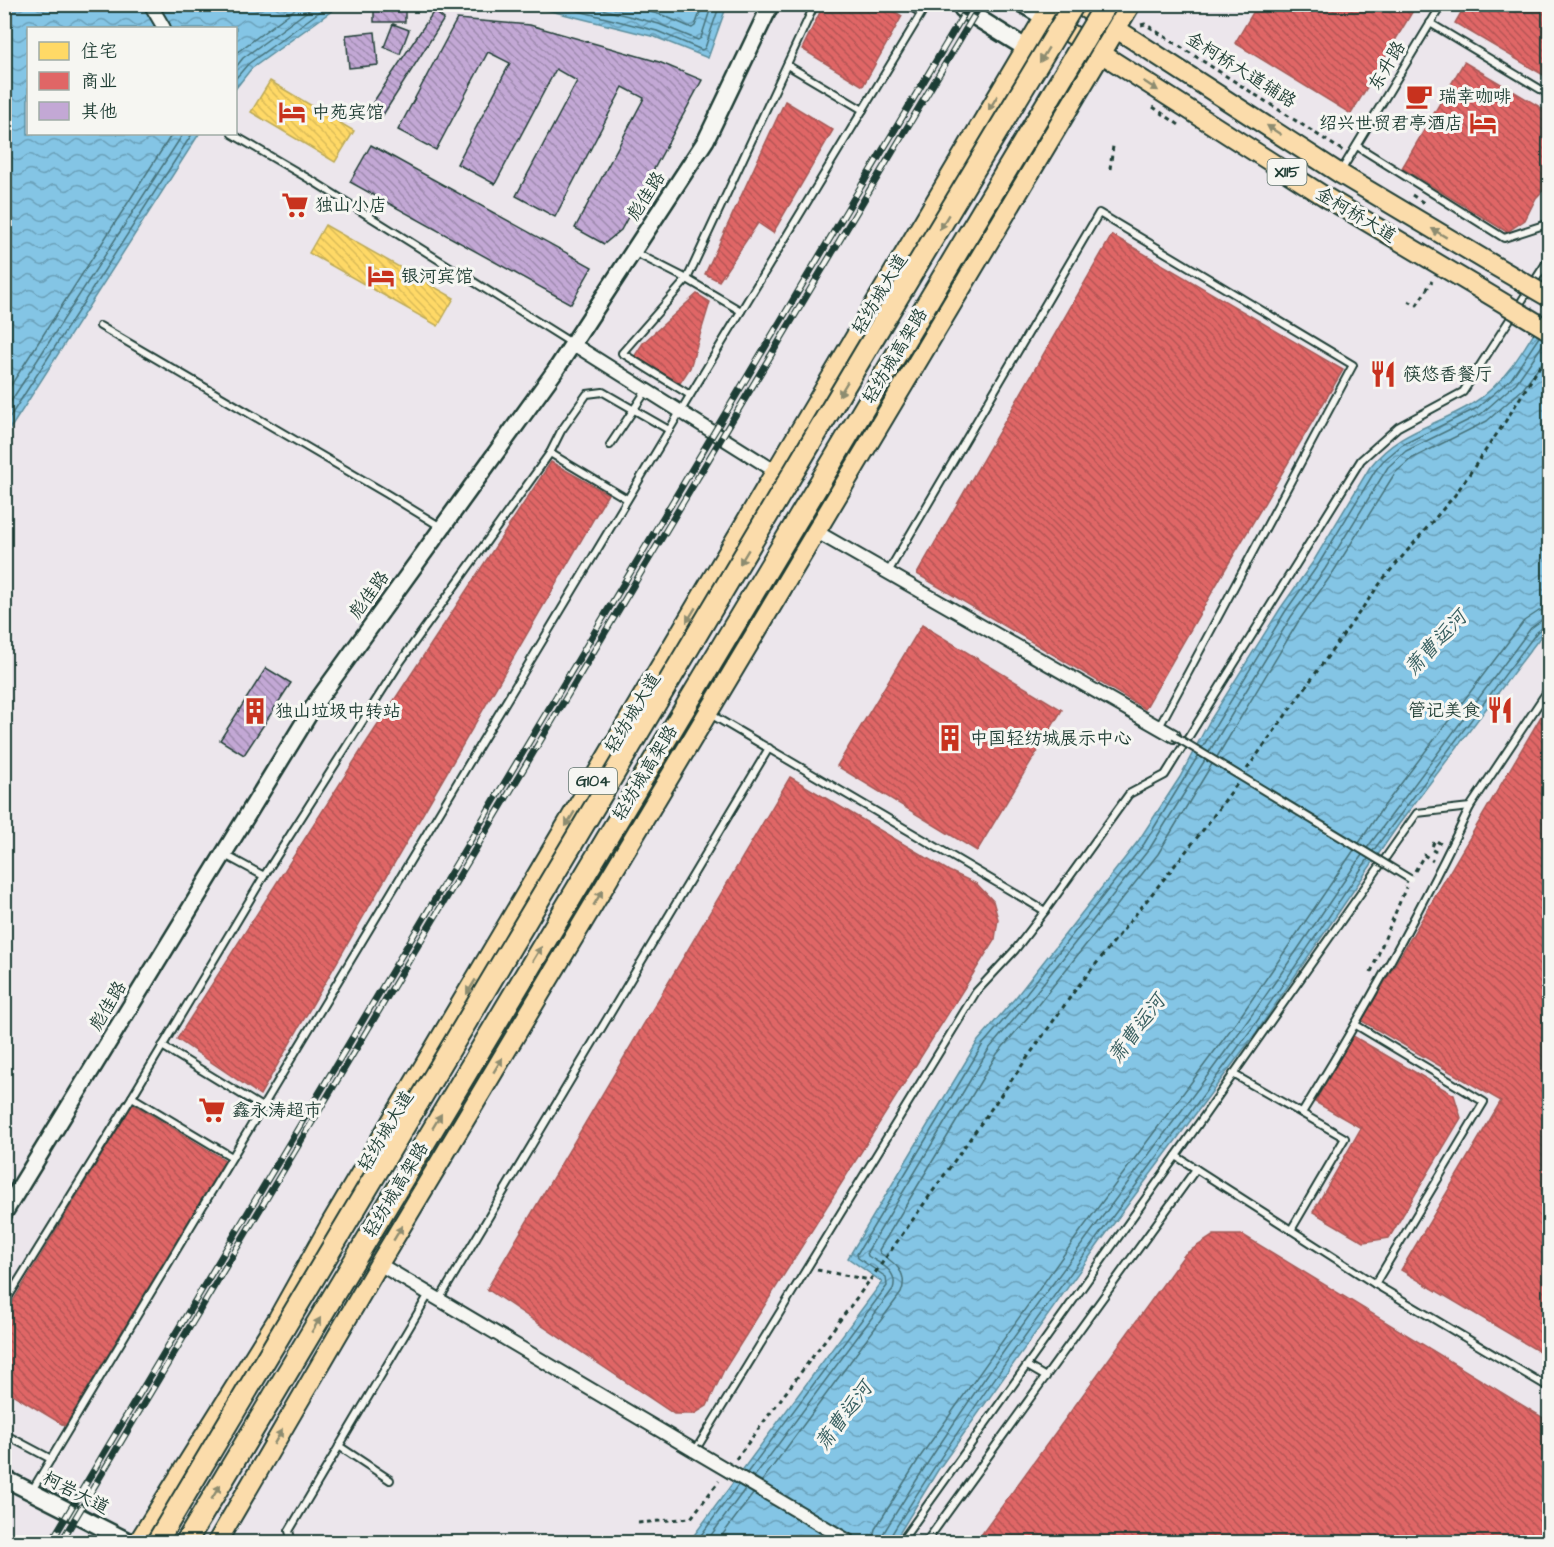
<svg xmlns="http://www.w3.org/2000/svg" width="1554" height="1547" font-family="'Architects Daughter','LXGW WenKai TC',sans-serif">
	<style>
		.water { fill: url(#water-waves); stroke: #5c8f9e; stroke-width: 1.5 }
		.homes { fill: url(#homes-back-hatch); stroke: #bcaa57; stroke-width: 1.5 }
		.shops { fill: url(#shops-back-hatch); stroke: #a65a57; stroke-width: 1.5 }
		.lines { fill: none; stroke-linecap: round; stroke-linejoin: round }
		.shore { stroke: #47737b; stroke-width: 1.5 }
		.building { fill: url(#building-back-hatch); stroke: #1f3d34; stroke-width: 1.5 }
		.service-casing { stroke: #1f3d34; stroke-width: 10 }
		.minor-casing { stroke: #1f3d34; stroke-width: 16 }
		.tertiary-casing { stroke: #1f3d34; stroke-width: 20 }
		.secondary-casing { stroke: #1f3d34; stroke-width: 21 }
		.primary-casing { stroke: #1f3d34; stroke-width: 22 }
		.path { stroke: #1f3d34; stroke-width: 3; stroke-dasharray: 4.5 4.5; stroke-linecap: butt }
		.service { stroke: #f6f6f2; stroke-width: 6 }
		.minor { stroke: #f6f6f2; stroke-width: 12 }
		.tertiary { stroke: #f6f6f2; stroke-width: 15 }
		.secondary { stroke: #f6f6f2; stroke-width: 16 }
		.primary { stroke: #fbdcab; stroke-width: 18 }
		.rail-casing { stroke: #1f3d34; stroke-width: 7 }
		.rail { stroke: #f6f6f2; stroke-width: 4.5; stroke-dasharray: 14; stroke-linecap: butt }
		.service-bridge-casing { stroke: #1f3d34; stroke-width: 10; stroke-linecap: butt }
		.minor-bridge-casing { stroke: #1f3d34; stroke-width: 16; stroke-linecap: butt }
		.primary-bridge-casing { stroke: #1f3d34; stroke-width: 22; stroke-linecap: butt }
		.trunk-bridge-casing { stroke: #1f3d34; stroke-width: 24; stroke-linecap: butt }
		.service-bridge { stroke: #f6f6f2; stroke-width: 6 }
		.minor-bridge { stroke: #f6f6f2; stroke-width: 12 }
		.primary-bridge { stroke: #fbdcab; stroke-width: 18 }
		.trunk-bridge { stroke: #fbdcab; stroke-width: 20 }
		.oneway { fill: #8d8c70 }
		.labels { text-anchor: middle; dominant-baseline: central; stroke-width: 6; stroke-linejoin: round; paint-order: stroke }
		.shield { fill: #f6f6f2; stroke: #60746d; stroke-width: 1.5 }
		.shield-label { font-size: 16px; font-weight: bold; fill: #1f3d34 }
		.street-label { font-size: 18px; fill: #1f3d34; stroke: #f6f6f2 }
		.poi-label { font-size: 18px; fill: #1f3d34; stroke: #f6f6f2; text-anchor: start }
		.water-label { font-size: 20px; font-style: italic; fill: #385f60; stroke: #f6f6f2 }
	</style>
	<defs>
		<pattern id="water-waves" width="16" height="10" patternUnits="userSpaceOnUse" patternTransform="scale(1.5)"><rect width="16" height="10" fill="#84c5e5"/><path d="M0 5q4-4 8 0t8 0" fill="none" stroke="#6ba1ba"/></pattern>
		<pattern id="homes-back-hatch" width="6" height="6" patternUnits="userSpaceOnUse" patternTransform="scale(1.5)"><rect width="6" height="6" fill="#ffd966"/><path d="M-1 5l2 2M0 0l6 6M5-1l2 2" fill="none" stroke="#dabb59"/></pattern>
		<pattern id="shops-back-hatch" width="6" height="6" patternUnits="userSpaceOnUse" patternTransform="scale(1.5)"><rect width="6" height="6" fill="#e06666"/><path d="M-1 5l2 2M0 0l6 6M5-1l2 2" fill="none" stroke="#b55555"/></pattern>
		<pattern id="building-back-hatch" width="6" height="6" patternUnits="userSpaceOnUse" patternTransform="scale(1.5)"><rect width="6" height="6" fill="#c3a8d5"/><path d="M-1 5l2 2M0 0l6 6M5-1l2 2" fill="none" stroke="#9e8aae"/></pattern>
	</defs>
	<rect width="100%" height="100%" fill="#ece6ec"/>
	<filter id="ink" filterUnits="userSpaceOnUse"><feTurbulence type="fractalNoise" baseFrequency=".0167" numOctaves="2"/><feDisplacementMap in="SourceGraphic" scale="12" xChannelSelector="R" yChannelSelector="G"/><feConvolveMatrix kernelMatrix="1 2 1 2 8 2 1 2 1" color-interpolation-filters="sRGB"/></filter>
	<g filter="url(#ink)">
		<g class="water">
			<polygon points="5,5 340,5 251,69 236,88 236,28 28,28 28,134 199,134 5,437"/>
			<polygon points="527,5 727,5 708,58 655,37"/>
			<path d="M1549 307V631L1541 636 1399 824 1258 1030 1100 1242 938 1470 894 1542H689L882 1282 848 1258 978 1041 1016 997 1139 840 1180 777 1209 722 1280 609 1313 562 1370 467C1400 430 1434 427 1472 404 1507 383 1529 341 1549 307Z"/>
		</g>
		<g class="homes">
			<polygon points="270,81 354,131 335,162 251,112"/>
			<polygon points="1484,86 1512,101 1493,144 1509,162 1525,156 1537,181 1459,200 1435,175"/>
			<polygon points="325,225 454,298 438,326 309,253"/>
		</g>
		<g class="shops">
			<polygon points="824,4 883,4 902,16 863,86 802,49"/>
			<polygon points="1258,4 1417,4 1351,114 1235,43"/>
			<polygon points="1466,4 1550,4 1550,79 1455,23"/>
			<polygon points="1464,62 1550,113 1550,183 1536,198 1525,220 1507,232 1402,168"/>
			<polygon points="785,101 833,130 773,233 758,223 719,281 705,274"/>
			<polygon points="1112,235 1343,370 1223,573 1145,709 917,574"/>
			<polygon points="697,294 710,302 690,368 680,383 634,357 643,343"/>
			<polygon points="551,462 608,494 260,1095 177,1039 362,749"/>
			<polygon points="922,625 1062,710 977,851 837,766"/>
			<polygon points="1550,701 1550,1358 1401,1270 1501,1101 1362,1021"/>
			<polygon points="790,777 949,871 977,884 993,901 998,919 995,939 724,1370 707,1406 694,1414 674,1414 487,1289"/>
			<polygon points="1353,1036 1454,1095 1461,1118 1389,1238 1364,1242 1313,1212 1361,1128 1315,1102"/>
			<polygon points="133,1104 225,1160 65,1426 4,1389 4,1316"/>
			<polygon points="1214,1235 1243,1235 1550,1422 1550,1524 1540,1542 976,1542 1185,1254"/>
		</g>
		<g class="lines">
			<g class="shore">
				<polyline points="551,4 657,31 702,50 705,48 720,4"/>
				<polyline points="582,4 659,24 698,40 701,38 712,4"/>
				<polyline points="619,4 662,15 692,28 695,26 703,4"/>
				<polyline points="236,53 302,4"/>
				<polyline points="236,67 243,58 317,4"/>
				<polyline points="236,78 248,64 330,4"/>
				<polyline points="4,396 172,134"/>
				<polyline points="4,412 183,134"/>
				<polyline points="4,426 192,134"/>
				<polyline points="1202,748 1285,612 1318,565 1375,471 1383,461 1402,445 1477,408 1511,379 1539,337"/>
				<polyline points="1209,752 1291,617 1325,569 1388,467 1406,451 1481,414 1516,383 1546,340"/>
				<polyline points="1217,757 1298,622 1332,574 1395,473 1411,459 1487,421 1523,389 1550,352"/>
				<polyline points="1359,843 1381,810 1524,621 1539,611 1550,609"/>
				<polyline points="1367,848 1531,628 1542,620 1550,618"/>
				<polyline points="1373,851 1537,632 1545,626 1550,626"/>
				<polyline points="747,1473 887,1286 886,1277 858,1258 857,1254 983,1044 1020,1001 1144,844 1198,756"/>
				<path d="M754 1477 893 1289C899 1271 880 1264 868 1256L867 1252 989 1049 1026 1005 1150 848 1205 760"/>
				<path d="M762 1481 901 1293C909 1273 895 1263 880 1253L879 1250 997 1054 1033 1011 1158 854 1212 764"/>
				<polyline points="696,1542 738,1485"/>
				<polyline points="706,1542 745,1489"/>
				<polyline points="717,1542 753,1494"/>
				<polyline points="872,1542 875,1529 920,1457 1082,1229 1240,1017 1354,850"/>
				<path d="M881 1542 883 1534C991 1355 1124 1192 1246 1023 1286 968 1323 911 1362 855"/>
				<path d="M889 1542 890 1537C999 1359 1131 1196 1253 1027 1292 972 1330 915 1368 859"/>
			</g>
		</g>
		<g class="building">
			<rect x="374" y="4" width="31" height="18"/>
			<polygon points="434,11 444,19 381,118 370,107"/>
			<polygon points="457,19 530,25 659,62 702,80 621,230 604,244 575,228 644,98 623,87 555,217 516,196 577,81 556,69 495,184 457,164 510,63 488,52 436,150 398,130"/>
			<polygon points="393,24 409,30 400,54 384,47"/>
			<polygon points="375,32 378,65 349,68 346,35"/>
			<polygon points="371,145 592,267 571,304 350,182"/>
			<polygon points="266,668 291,683 244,755 220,740"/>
		</g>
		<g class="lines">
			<defs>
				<g id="service">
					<polyline points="906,4 921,13"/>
					<polyline points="1430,23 1550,95"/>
					<polyline points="787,65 863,110"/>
					<polyline points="232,134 316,183 573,344"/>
					<polyline points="1357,146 1504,238 1550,223"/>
					<polyline points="1341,171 1442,4"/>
					<polyline points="634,252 687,279 741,311"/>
					<polyline points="100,326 387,494 441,527"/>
					<polyline points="690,395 622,353 687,279 815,4"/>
					<polyline points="610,445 646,391"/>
					<polyline points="550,453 627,499"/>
					<polyline points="888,572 1099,213 1353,365 1159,727"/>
					<polyline points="710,714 1045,911"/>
					<polyline points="225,855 264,876"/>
					<polyline points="1356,1025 1484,1102 1375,1284"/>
					<polyline points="162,1046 262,1107"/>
					<polyline points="1233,1074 1345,1138 1291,1230"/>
					<polyline points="132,1097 232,1157"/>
					<path d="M1302 1113C1363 1014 1420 912 1470 807"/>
					<polyline points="1176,1156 1375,1284 1550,1388"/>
					<polyline points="439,1300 769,748"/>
					<polyline points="4,1304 132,1097 264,876 401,661 550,453 561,431 587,394 603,392 669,430"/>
					<polyline points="1027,1366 1046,1377"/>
					<polyline points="4,1434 51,1459"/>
					<polyline points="339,1446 390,1480"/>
					<polyline points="695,1451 976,992 1015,950 1045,911 1129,794 1165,775 1361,460 1398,427 1463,392 1550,257"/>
					<polyline points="31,1492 680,412 927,4"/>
					<polyline points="292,1542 289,1531 429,1294"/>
					<polyline points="901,1542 1176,1156 1417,813 1470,807 1550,687"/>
					<polyline points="926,1542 1196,1169"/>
				</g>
				<g id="minor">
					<polyline points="150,4 164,28"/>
					<polyline points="573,344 775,471"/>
					<polyline points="817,532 1174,736"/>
					<polyline points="379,1264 695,1451"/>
				</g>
				<g id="tertiary">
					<polyline points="4,1213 317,701 555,371 706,140 771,4"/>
					<polyline points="4,1478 130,1542"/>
				</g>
				<g id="secondary">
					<polyline points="963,4 963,9 1026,48"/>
					<polyline points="1023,4 1044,17"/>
				</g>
				<g id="primary">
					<polyline points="1078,4 1339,173 1490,263"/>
					<polyline points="1049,20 1324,196 1475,286"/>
					<polyline points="138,1542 278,1318 332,1221 1052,4"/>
					<polyline points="217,1542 379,1264 1131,4"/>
				</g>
			</defs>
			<use href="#service" class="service-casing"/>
			<use href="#minor" class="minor-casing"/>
			<use href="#tertiary" class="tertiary-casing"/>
			<use href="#secondary" class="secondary-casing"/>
			<use href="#primary" class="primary-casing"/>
			<g class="path">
				<polyline points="1141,25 1145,24 1343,151"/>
				<polyline points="1153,107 1182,127"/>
				<polyline points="1110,169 1113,146"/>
				<polyline points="1412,195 1424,203"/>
				<polyline points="1408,301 1417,305 1432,281"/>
				<polyline points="1247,769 1384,578 1455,495 1505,422 1550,350"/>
				<polyline points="1436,852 1431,849 1435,840 1441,844"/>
				<polyline points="1415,871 1424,855 1433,861"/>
				<polyline points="1371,972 1406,887"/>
				<polyline points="817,1270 870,1280 1076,989 1203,830 1237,784"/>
				<polyline points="736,1459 870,1280"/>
				<polyline points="638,1523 691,1518 719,1481"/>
			</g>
			<use href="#service" class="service"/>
			<use href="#minor" class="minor"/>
			<use href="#tertiary" class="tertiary"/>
			<use href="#secondary" class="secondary"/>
			<use href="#primary" class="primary"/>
			<defs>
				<g id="rail">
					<polyline points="51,1542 970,4"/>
					<polyline points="61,1542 981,4"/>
				</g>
			</defs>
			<use href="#rail" class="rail-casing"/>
			<use href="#rail" class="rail"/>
			<defs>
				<polyline id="service-bridge" points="1174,736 1410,879"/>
				<polyline id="minor-bridge" points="695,1451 850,1542"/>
				<g id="primary-bridge">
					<polyline points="1490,263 1550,298"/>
					<polyline points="1475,286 1550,331"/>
				</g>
				<g id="trunk-bridge">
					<polyline points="157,1542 865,352 1074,4"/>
					<polyline points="186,1542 1106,4"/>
				</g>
			</defs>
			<use href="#service-bridge" class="service-bridge-casing"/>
			<use href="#minor-bridge" class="minor-bridge-casing"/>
			<use href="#primary-bridge" class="primary-bridge-casing"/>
			<use href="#trunk-bridge" class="trunk-bridge-casing"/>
			<use href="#service-bridge" class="service-bridge"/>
			<use href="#minor-bridge" class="minor-bridge"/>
			<use href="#primary-bridge" class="primary-bridge"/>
			<use href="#trunk-bridge" class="trunk-bridge"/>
		</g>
		<defs><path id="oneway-solid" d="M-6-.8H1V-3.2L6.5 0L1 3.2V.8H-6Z" transform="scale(1.5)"/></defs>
		<g class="oneway">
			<use href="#oneway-solid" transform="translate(1044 55) rotate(121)"/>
			<use href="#oneway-solid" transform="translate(1151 86) rotate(33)"/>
			<use href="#oneway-solid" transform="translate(993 103) rotate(121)"/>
			<use href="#oneway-solid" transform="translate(1274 130) rotate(-147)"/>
			<use href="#oneway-solid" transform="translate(944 222) rotate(121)"/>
			<use href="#oneway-solid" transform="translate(1439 233) rotate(-149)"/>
			<use href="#oneway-solid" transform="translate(843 389) rotate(121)"/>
			<use href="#oneway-solid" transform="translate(744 557) rotate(121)"/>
			<use href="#oneway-solid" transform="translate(691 615) rotate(121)"/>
			<use href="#oneway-solid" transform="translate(570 819) rotate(121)"/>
			<use href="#oneway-solid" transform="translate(598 898) rotate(-59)"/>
			<use href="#oneway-solid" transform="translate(537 954) rotate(-59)"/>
			<use href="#oneway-solid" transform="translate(471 987) rotate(121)"/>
			<use href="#oneway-solid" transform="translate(498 1065) rotate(-59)"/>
			<use href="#oneway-solid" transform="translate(437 1121) rotate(-59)"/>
			<use href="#oneway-solid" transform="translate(398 1233) rotate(-59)"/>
			<use href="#oneway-solid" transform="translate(316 1325) rotate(-59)"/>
			<use href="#oneway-solid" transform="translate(278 1437) rotate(-60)"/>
			<use href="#oneway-solid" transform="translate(216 1492) rotate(-59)"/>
		</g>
	</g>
	<defs>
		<symbol id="cafe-bare" viewBox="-9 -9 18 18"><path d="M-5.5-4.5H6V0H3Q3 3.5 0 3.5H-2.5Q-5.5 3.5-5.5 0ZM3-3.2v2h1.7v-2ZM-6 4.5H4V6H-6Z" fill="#c8321e" stroke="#f6f6f2" stroke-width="2.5" paint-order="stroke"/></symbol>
		<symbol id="hotel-bare" viewBox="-9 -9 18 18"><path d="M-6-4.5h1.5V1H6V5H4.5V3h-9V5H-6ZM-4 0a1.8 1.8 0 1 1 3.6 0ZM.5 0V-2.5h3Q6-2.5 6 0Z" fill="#c8321e" stroke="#f6f6f2" stroke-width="2.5" paint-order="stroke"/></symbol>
		<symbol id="supermarket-bare" viewBox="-9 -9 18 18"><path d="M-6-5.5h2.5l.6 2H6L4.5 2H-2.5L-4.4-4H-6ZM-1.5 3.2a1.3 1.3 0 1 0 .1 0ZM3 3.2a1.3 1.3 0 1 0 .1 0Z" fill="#c8321e" stroke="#f6f6f2" stroke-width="2.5" paint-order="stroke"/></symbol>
		<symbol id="restaurant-bare" viewBox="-9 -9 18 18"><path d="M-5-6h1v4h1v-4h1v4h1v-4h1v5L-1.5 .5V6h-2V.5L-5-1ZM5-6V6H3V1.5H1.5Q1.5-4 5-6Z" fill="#c8321e" stroke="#f6f6f2" stroke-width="2.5" paint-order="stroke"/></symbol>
		<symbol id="building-bare" viewBox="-9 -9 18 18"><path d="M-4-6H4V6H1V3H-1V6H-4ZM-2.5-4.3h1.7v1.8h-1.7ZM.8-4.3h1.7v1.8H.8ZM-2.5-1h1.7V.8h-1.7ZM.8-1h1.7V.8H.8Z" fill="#c8321e" stroke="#f6f6f2" stroke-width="2.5" paint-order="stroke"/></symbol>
	</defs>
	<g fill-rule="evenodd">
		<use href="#cafe-bare" x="1400" y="77" width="38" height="38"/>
		<use href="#hotel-bare" x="273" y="93" width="38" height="38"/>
		<use href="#hotel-bare" x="1464" y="104" width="38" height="38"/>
		<use href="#supermarket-bare" x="276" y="186" width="38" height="38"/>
		<use href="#hotel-bare" x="362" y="257" width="38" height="38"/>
		<use href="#restaurant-bare" x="1364" y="355" width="38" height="38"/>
		<use href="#restaurant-bare" x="1481" y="691" width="38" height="38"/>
		<use href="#building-bare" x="236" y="692" width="38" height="38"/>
		<use href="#building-bare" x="931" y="719" width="38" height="38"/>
		<use href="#supermarket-bare" x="193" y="1091" width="38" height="38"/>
	</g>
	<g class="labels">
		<g class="shield">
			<rect x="1267.5" y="159" width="39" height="26" rx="4.5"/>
			<rect x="569" y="768" width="48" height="26" rx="4.5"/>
		</g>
		<g class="shield-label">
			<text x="1287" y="172">X115</text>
			<text x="593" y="781">G104</text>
		</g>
		<g class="street-label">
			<text transform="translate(1387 66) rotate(-59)">东升路</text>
			<text transform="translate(1241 70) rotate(32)">金柯桥大道辅路</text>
			<text transform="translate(646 196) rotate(-57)">彪佳路</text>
			<text transform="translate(1356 215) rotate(31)">金柯桥大道</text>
			<text transform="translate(880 294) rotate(-59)">轻纺城大道</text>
			<text transform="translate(895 356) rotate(-59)">轻纺城高架路</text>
			<text transform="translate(369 595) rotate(-54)">彪佳路</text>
			<text transform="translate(633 713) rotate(-59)">轻纺城大道</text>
			<text transform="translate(645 773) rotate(-59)">轻纺城高架路</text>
			<text transform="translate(108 1006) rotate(-59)">彪佳路</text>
			<text transform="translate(386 1131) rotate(-59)">轻纺城大道</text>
			<text transform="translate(396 1190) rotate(-59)">轻纺城高架路</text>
			<text transform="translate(76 1493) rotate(27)">柯岩大道</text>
		</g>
		<g class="poi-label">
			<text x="1439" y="96">瑞幸咖啡</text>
			<text x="312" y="112">中苑宾馆</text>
			<text x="1463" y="123" text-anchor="end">绍兴世贸君亭酒店</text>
			<text x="315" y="205">独山小店</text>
			<text x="401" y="276">银河宾馆</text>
			<text x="1403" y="374">筷悠香餐厅</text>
			<text x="1480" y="710" text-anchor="end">管记美食</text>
			<text x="275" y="711">独山垃圾中转站</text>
			<text x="970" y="738">中国轻纺城展示中心</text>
			<text x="232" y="1110">鑫永涛超市</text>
		</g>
		<g class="water-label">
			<text transform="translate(1436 643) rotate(-47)">萧曹运河</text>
			<text transform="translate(1137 1029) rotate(-53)">萧曹运河</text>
			<text transform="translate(844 1416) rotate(-53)">萧曹运河</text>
		</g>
	</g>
	<rect width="1554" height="1547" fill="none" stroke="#f6f6f2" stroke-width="24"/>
	<rect x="12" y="12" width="1530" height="1523" fill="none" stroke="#1f3d34" stroke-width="2" filter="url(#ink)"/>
	<rect x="27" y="27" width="210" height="108" fill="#f6f6f2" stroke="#a0aca6" stroke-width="1.5"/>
	<rect x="39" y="42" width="30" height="18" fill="#ffd966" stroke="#a0aca6" stroke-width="1.5"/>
	<text x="81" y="57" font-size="18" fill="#1f3d34">住宅</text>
	<rect x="39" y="72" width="30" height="18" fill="#e06666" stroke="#a0aca6" stroke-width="1.5"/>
	<text x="81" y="87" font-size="18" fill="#1f3d34">商业</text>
	<rect x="39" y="102" width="30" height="18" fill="#c3a8d5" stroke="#a0aca6" stroke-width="1.5"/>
	<text x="81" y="117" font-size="18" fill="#1f3d34">其他</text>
</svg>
